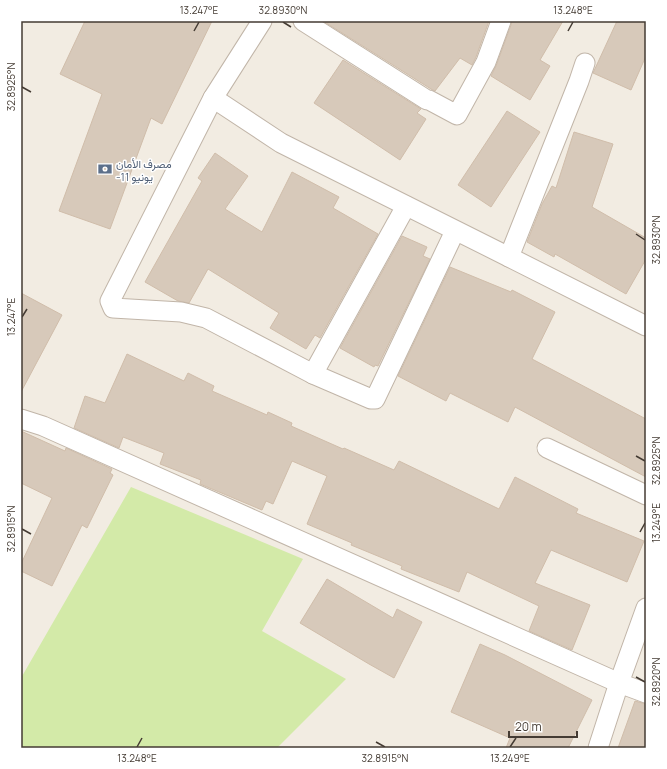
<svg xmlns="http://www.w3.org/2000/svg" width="667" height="769" font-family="Manrope,Vazirmatn,sans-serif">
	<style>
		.green { fill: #d3eaa8 }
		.building { fill: #d7c9ba; stroke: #d0bdaa }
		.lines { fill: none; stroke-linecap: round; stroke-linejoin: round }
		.minor-casing { stroke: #c1b5a8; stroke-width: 21 }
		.minor { stroke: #fff; stroke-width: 19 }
		.ticks { fill: none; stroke: #443b33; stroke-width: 1.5 }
		.labels { text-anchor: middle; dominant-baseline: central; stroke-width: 3; stroke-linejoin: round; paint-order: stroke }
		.service-label { font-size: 11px; fill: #4e5e75; stroke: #fff; text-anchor: start }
		.neatline { fill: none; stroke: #443b33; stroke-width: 1.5 }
		.ticks-label { font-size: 10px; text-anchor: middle; fill: #443b33 }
	</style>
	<rect width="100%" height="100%" fill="#f2ece2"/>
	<polygon class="green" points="131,487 303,559 262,631 346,679 277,748 21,748 21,678"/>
	<g class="building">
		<polygon points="85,21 212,21 162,124 151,118 110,229 59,211 102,94 60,74"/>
		<polygon points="323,21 489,21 476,57 472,65 460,58 435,91 431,89"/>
		<polygon points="512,21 563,21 540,60 550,66 530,100 491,76 496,66 511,25"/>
		<polygon points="617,21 646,21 646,56 631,90 593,73"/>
		<polygon points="343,60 421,109 417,113 426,119 400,160 314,103"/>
		<polygon points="507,111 540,132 491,207 458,185"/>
		<polygon points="574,132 613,144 592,207 646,238 646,259 626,294 555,254 554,257 527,242 542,204 552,186 556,188"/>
		<polygon points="215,153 248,176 225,209 262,232 292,172 339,197 333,208 378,234 320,338 315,335 306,349 270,328 279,313 208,269 189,303 178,301 145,282 202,181 198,178"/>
		<polygon points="402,236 427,247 423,256 430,259 378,366 375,365 374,367 340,348"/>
		<polygon points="450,267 511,292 512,290 555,312 532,359 646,419 646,477 515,407 508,422 450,393 446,401 398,376"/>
		<polygon points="21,293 62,315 21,392"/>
		<polygon points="127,354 184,381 188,373 214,386 212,391 267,415 268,412 292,423 291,426 343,449 344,448 394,470 399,461 499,509 515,477 578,509 576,513 644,541 627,582 551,550 535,583 590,605 572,650 529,631 539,606 467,572 459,592 401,569 402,566 351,545 352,543 307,524 327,476 292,461 273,504 266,501 262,510 200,484 201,480 160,464 164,453 123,437 119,448 74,428 85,396 105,403"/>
		<polygon points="21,431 65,451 66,448 112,469 110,473 113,475 87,528 82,525 52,586 21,571 21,564 52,498 21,483"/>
		<polygon points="327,579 393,618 397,609 422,622 394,678 369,664 300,623"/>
		<polygon points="480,644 505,655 592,700 568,748 506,748 510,738 451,712"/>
		<polygon points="635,701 646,704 646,748 618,748"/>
	</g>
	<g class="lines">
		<defs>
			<g id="minor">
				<polyline points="262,21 213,98 110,301 113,308 181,312 206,318 313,374 371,399 375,399 376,397 455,231"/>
				<polyline points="303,21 427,100 429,100 457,115 486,62 501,21"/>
				<polyline points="585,63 579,81 509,257 646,326"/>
				<polyline points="213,98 281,143 509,257"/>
				<polyline points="313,374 406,206"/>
				<polyline points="21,419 43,426 619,683 646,693"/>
				<polyline points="547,448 646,495"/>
				<polyline points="598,748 619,683 646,608"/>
			</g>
		</defs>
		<use href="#minor" class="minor-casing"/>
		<use href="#minor" class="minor"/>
	</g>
	<path class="ticks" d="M283 22 291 27M194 31 199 22M568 31 573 22M22 87 31 92M636 234 645 240M22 317 27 309M636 456 645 461M22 529 31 534M640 532 645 523M636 677 645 682M376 742 385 747M137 747 142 738M510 747 516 738"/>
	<defs>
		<symbol id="bank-bare" viewBox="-9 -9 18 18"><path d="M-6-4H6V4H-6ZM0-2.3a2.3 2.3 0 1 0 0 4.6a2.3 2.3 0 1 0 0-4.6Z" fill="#5c6f8a" stroke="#fff" stroke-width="2.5" paint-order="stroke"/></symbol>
	</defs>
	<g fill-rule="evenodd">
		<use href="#bank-bare" x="95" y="159" width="20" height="20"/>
	</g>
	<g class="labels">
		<g class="service-label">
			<text x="116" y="163">مصرف الأمان<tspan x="116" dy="13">-11 يونيو</tspan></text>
		</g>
	</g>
	<rect width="667" height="769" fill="none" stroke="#ffffff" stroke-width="44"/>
	<path d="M509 731v6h68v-6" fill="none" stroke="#443b33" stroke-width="2"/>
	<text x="515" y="731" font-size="12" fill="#443b33" stroke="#ffffff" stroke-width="3" paint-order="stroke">20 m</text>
	<rect x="22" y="22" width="623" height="725" class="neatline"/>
	<g class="ticks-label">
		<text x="199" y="14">13.247°E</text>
		<text x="283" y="14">32.8930°N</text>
		<text x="573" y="14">13.248°E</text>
		<text transform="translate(11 87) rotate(-90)" y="4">32.8925°N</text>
		<text transform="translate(656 240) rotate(-90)" y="4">32.8930°N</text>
		<text transform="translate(11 317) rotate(-90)" y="4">13.247°E</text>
		<text transform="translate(656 461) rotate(-90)" y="4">32.8925°N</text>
		<text transform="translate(656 523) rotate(-90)" y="4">13.249°E</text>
		<text transform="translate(11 529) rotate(-90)" y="4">32.8915°N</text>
		<text transform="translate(656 682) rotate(-90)" y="4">32.8920°N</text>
		<text x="137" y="762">13.248°E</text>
		<text x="385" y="762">32.8915°N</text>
		<text x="510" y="762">13.249°E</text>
	</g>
</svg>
